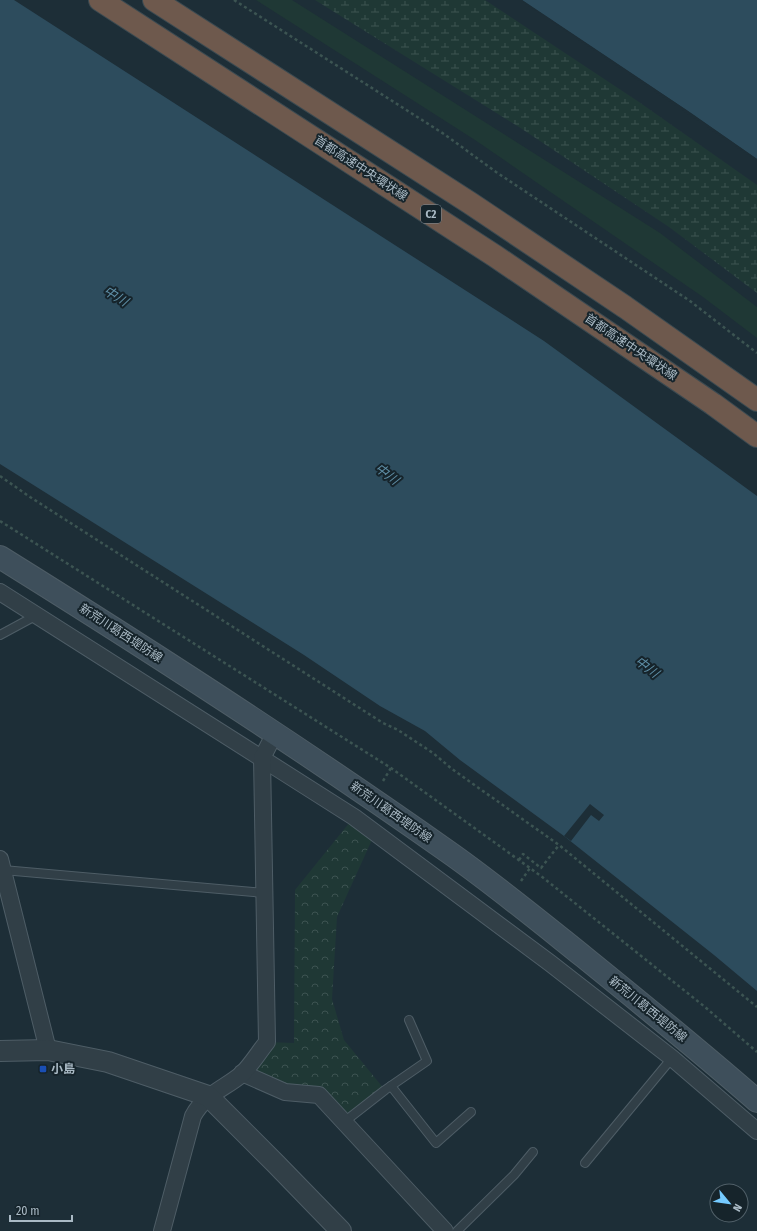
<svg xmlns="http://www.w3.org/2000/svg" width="757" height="1231" font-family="'Fira Sans Condensed','Noto Sans JP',sans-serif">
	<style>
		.grass { fill: #1f3835 }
		.forest { fill: url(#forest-crowns) }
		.wetland { fill: url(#wetland-marsh) }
		.water { fill: #2d4c5d }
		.pier { fill: #1d2e37 }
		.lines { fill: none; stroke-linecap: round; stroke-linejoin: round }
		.service-casing { stroke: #4e5d66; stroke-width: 10 }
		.minor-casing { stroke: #4e5d66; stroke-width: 18 }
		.tertiary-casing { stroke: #4e5d66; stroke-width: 22 }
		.secondary-casing { stroke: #4e5d66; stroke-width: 24 }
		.motorway-casing { stroke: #3b4a51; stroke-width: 24 }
		.path { stroke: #3c5452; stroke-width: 2.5; stroke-dasharray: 3 3; stroke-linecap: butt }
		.service { stroke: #313f47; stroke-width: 8 }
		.minor { stroke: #313f47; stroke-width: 16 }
		.tertiary { stroke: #313f47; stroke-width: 20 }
		.secondary { stroke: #3e4f5b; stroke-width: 22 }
		.motorway { stroke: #6e594d; stroke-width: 22 }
		.transit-dot { fill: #1a4fb4; stroke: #16242b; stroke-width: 1.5 }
		.labels { text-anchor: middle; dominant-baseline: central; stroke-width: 4; stroke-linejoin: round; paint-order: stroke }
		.shield { fill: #16242b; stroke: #7e8d97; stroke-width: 1 }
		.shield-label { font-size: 11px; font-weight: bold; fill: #aabac5 }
		.street-label { font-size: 12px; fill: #aabac5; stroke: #16242b }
		.poi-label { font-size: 12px; font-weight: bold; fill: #aabac5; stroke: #16242b; text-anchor: start }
		.water-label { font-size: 13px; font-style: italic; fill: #5f8fa7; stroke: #16242b }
	</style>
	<defs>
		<pattern id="forest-crowns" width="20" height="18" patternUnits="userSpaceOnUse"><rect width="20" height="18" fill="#1f3835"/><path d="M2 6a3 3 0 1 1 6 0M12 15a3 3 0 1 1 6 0" fill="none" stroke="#3d5351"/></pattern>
		<pattern id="wetland-marsh" width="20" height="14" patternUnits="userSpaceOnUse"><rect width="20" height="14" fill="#1f3835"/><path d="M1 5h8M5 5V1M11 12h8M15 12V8" fill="none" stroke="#3d5351"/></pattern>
	</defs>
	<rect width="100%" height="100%" fill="#1d2e37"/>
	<polygon class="grass" points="256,0 292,0 660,233 757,307 757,338 703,297 475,140"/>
	<polygon class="forest" points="354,817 375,833 337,917 332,999 344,1040 385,1090 344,1122 319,1095 242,1073 267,1042 294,1043 295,890"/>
	<polygon class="wetland" points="315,0 485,0 639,102 757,185 757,293 669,227 522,129"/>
	<g class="water">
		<polygon points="0,0 14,0 544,341 757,496 757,991 714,955 564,836 460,760 425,731 380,706 304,655 0,464"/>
		<polygon points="522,0 757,0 757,159 688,111"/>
	</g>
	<g class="pier">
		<polygon points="520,0 522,0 688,111 757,159 757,161"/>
		<polygon points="590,804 604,815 599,821 591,815 571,841 564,836"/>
	</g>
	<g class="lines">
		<defs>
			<g id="service">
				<polyline points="0,635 37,615"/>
				<polyline points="3,870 264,893"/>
				<polyline points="391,1086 436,1143 471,1112"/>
				<polyline points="344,1122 385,1090 427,1061 409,1020"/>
				<polyline points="585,1163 672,1058"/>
				<polyline points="457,1231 514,1175 533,1152"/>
			</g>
			<g id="minor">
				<polyline points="0,592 354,817 550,963 672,1058 757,1131"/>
				<polyline points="0,859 48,1050"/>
				<polyline points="242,1073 285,1092 319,1095 445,1231"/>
				<path d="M162 1231 193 1116C205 1094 224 1089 242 1074 251 1065 259 1052 267 1042L262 758 275 733"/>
			</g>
			<polyline id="tertiary" points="0,1051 48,1050 108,1062 208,1096 276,1164 341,1231"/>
			<path id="secondary" d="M0 557C151 651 301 748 447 851 494 884 539 921 584 957 642 1004 700 1051 757 1101"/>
			<g id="motorway">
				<polyline points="100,0 495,256 713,404 757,436"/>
				<polyline points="154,0 470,203 625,307 757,400"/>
			</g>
		</defs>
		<use href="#service" class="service-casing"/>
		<use href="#minor" class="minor-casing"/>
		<use href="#tertiary" class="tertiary-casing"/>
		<use href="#secondary" class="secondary-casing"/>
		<use href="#motorway" class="motorway-casing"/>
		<g class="path">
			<polyline points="234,0 444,134 496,172 690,301 757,353"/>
			<polyline points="0,476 30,497 383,723 398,730 433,753 452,769 559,845 757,1007"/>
			<polyline points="0,521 391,768 541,876 705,1007 757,1052"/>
			<polyline points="383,781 391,768"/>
			<polyline points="519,860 523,854 541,868 559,845"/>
			<polyline points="521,881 530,868"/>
		</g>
		<use href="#service" class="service"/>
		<use href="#minor" class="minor"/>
		<use href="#tertiary" class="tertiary"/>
		<use href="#secondary" class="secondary"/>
		<use href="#motorway" class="motorway"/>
	</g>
	<rect class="transit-dot" x="39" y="1065" width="8" height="8" rx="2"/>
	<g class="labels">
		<rect class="shield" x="421" y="205" width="20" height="18" rx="3"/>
		<g class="shield-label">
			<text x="431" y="214">C2</text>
		</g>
		<g class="street-label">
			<text transform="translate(361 168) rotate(33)">首都高速中央環状線</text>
			<text transform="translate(631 347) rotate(34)">首都高速中央環状線</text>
			<text transform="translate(121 633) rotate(33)">新荒川葛西堤防線</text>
			<text transform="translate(391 812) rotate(35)">新荒川葛西堤防線</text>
			<text transform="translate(648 1009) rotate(39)">新荒川葛西堤防線</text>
		</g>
		<g class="poi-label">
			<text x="51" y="1069">小島</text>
		</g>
		<g class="water-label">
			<text transform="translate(116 296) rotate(32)">中川</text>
			<text transform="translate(387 474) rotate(37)">中川</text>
			<text transform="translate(647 667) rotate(37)">中川</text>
		</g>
	</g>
	<g transform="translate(729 1203) rotate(119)"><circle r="19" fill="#16242b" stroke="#516069"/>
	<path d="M0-3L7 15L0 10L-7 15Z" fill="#75caff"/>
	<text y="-6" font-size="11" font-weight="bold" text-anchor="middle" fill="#aabac5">N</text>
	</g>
	<path d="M10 1215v6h62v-6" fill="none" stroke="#aabac5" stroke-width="2"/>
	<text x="16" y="1215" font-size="12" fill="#aabac5" stroke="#16242b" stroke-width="3" paint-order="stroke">20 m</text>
</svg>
